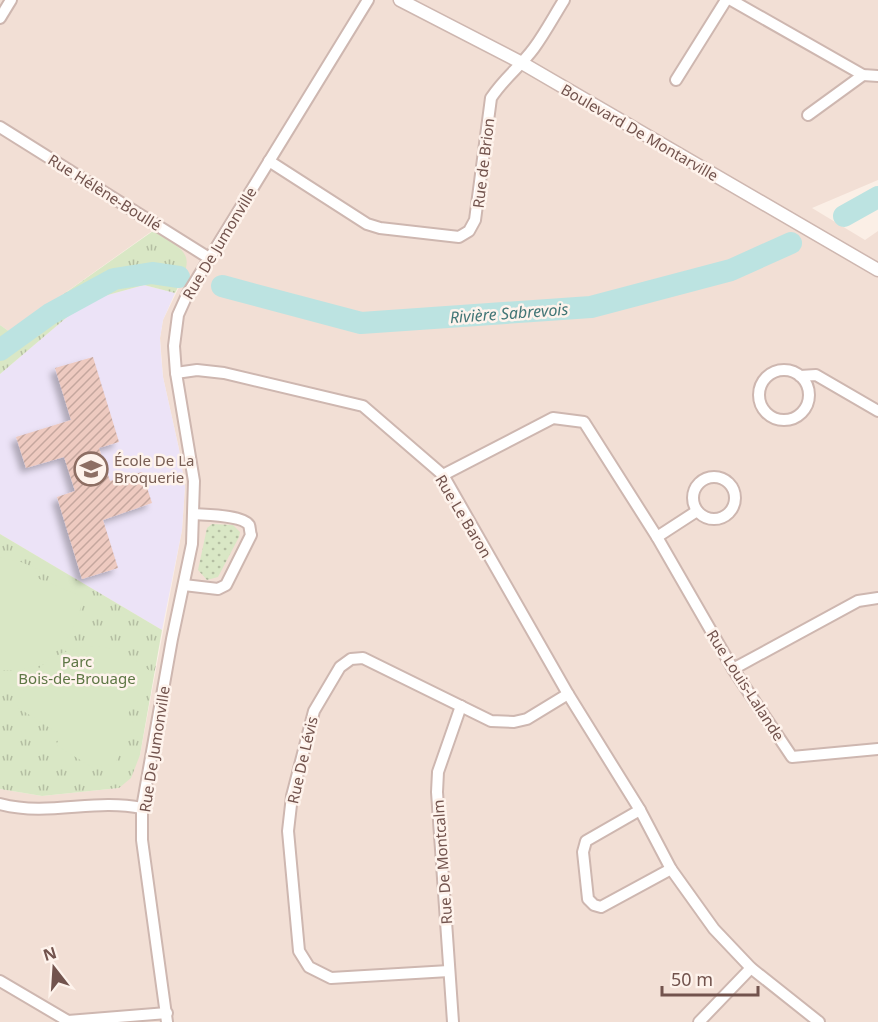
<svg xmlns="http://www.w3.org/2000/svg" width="878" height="1022" font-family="'Noto Sans',sans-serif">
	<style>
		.residential { fill: #f2dfd5 }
		.education { fill: #ece3f7 }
		.grass { fill: url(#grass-dots) }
		.park { fill: url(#park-tufts) }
		.pitch { fill: #d9e7c5 }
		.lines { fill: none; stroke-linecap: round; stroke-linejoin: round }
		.river { stroke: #bce3e1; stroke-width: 22 }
		.building { fill: url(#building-hatch); filter: url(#shadow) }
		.minor-casing { stroke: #ceb7b0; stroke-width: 14 }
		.tertiary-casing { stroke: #ceb7b0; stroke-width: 15 }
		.minor { stroke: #fff; stroke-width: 10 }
		.tertiary { stroke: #fff; stroke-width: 12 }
		.labels { text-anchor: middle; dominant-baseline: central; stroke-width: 5; stroke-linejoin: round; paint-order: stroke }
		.street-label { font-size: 15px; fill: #72534d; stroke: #fef3ec }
		.education-label { font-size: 15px; fill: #785e54; stroke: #fef3ec; text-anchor: start }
		.park-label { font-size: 15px; fill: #5e7745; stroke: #fef3ec }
		.water-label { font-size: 16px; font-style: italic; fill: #427676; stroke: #fef3ec }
	</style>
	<defs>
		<pattern id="grass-dots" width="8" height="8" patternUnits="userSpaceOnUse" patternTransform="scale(1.5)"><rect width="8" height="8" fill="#d9e7c5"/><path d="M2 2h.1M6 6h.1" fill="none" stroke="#b4bea2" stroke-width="1.8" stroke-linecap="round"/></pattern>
		<pattern id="park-tufts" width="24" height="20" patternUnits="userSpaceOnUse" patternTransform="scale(1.5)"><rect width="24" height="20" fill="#d9e7c5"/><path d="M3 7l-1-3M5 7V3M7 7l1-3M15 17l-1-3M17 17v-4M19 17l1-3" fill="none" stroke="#b4bea2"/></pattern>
		<pattern id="building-hatch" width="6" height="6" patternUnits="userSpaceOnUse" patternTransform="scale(1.5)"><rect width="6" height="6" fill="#eecac0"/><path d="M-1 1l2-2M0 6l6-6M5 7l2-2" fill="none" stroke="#c5a79e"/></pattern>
		<filter id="shadow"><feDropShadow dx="-5" dy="5" stdDeviation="3" flood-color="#0004"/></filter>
	</defs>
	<rect width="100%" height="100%" fill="#fbefe6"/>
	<polygon class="residential" points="0,0 878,0 878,180 812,208 865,240 878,231 878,1022 0,1022 0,789 42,796 119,788 140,755 182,530 185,487 179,449 163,377 160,338 163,320 185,275 152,231 10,332 0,325"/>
	<polygon class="education" points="144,285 175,293 163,320 160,338 161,355 163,377 179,449 185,487 182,530 162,630 0,534 0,374 86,301"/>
	<polygon class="grass" points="212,524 233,525 240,532 239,537 218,577 207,580 198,570 207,528"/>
	<g class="park">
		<path d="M153 231C187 252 197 253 175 293L144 285 86 301 0 374V325L10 332Z"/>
		<polygon points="0,534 162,630 140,755 131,778 119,788 42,796 0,789"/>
	</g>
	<g class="pitch">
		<path d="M0 557 21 562 40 570 37 578 83 597C76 639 47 675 0 670Z"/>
		<path d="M87 646C117 647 127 653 150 671L126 718 136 724 115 763 95 769 56 745 61 735 17 707C29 670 49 653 87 646Z"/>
	</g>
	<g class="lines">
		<g class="river">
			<polyline points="844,216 878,197"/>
			<polyline points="222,286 361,323 591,307 731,270 791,243"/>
			<polyline points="0,350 50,314 114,279 152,273 179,277"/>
		</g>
	</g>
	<polygon class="building" points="93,357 119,442 99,448 110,481 142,472 152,503 103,520 118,568 82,579 57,497 75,491 64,457 26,468 16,437 71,420 55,368"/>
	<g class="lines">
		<defs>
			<g id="minor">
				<polyline points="731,0 863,75 878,76"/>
				<polyline points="0,18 11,0"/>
				<polyline points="676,80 726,0"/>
				<polyline points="808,115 863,75"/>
				<polyline points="0,127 209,258"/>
				<path d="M269 161 367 224 380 228 459 237 469 231 475 220 491 98C504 78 520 67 534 48 545 33 554 16 564 0"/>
				<circle cx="784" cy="395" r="25"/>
				<polyline points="176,373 197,370 224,373 363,406 443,475 568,694 640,810 671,869 714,929 751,968 819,1022"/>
				<polyline points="800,376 816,375 878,411"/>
				<polyline points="443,475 553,418 584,422 657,537 733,669 792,757 878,749"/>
				<circle cx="714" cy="498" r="21"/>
				<polyline points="657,537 697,511"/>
				<path d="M184 585 218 589 226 585 251 535C250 533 250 527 249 525 242 515 206 515 194 514"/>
				<polyline points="733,669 858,601 878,598"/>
				<path d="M0 804C50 817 93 798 142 808"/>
				<polyline points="640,810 586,841 583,852 588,899 594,905 601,907 671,869"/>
				<polyline points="449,971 331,978 309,967 299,951 288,831 292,796 314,711 340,667 351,659 363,658 491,721 514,722 527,719 568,694"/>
				<polyline points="0,981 68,1021 167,1013"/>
				<polyline points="167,1022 142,840 142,808 172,639 192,544 194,481 176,373 174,346 178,315 187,295 368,0"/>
				<polyline points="453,1022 437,792 438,772 461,706"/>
				<polyline points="699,1022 751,968"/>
			</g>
			<polyline id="tertiary" points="400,0 522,63 878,270"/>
		</defs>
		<use href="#minor" class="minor-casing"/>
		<use href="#tertiary" class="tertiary-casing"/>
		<use href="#minor" class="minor"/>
		<use href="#tertiary" class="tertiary"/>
	</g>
	<defs>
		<symbol id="school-ring" viewBox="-11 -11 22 22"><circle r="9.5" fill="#fef3ec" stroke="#8d6e63" stroke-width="1.5"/><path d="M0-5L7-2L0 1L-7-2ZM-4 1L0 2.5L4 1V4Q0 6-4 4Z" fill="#8d6e63"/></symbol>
	</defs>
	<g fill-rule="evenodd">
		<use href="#school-ring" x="72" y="450" width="38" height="38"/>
	</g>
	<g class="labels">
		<g class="street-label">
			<text transform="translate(640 132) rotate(30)">Boulevard De Montarville</text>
			<text transform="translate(483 163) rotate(-83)">Rue de Brion</text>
			<text transform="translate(105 192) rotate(32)">Rue Hélène-Boullé</text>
			<text transform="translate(219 243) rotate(-59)">Rue De Jumonville</text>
			<text transform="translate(464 516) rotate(59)">Rue Le Baron</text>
			<text transform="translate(746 685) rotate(57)">Rue Louis-Lalande</text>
			<text transform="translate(154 749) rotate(-81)">Rue De Jumonville</text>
			<text transform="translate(302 760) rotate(-77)">Rue De Lévis</text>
			<text transform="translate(442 862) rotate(-94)">Rue De Montcalm</text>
		</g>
		<g class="education-label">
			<text x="114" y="460">École De La<tspan x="114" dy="17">Broquerie</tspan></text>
		</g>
		<g class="park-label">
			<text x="77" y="661">Parc<tspan x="77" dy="17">Bois-de-Brouage</tspan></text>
		</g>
		<g class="water-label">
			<text transform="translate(509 313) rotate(-4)">Rivière Sabrevois</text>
		</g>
	</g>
	<g transform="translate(54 968) rotate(343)" stroke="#fef3ec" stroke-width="4.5" paint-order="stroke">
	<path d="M0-4.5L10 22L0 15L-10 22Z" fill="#72534d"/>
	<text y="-9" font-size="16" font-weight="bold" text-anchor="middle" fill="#72534d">N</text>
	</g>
	<path d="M662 986v9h96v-9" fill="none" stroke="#72534d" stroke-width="3"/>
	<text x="671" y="986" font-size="18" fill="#72534d" stroke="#fef3ec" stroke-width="4.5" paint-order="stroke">50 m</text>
</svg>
